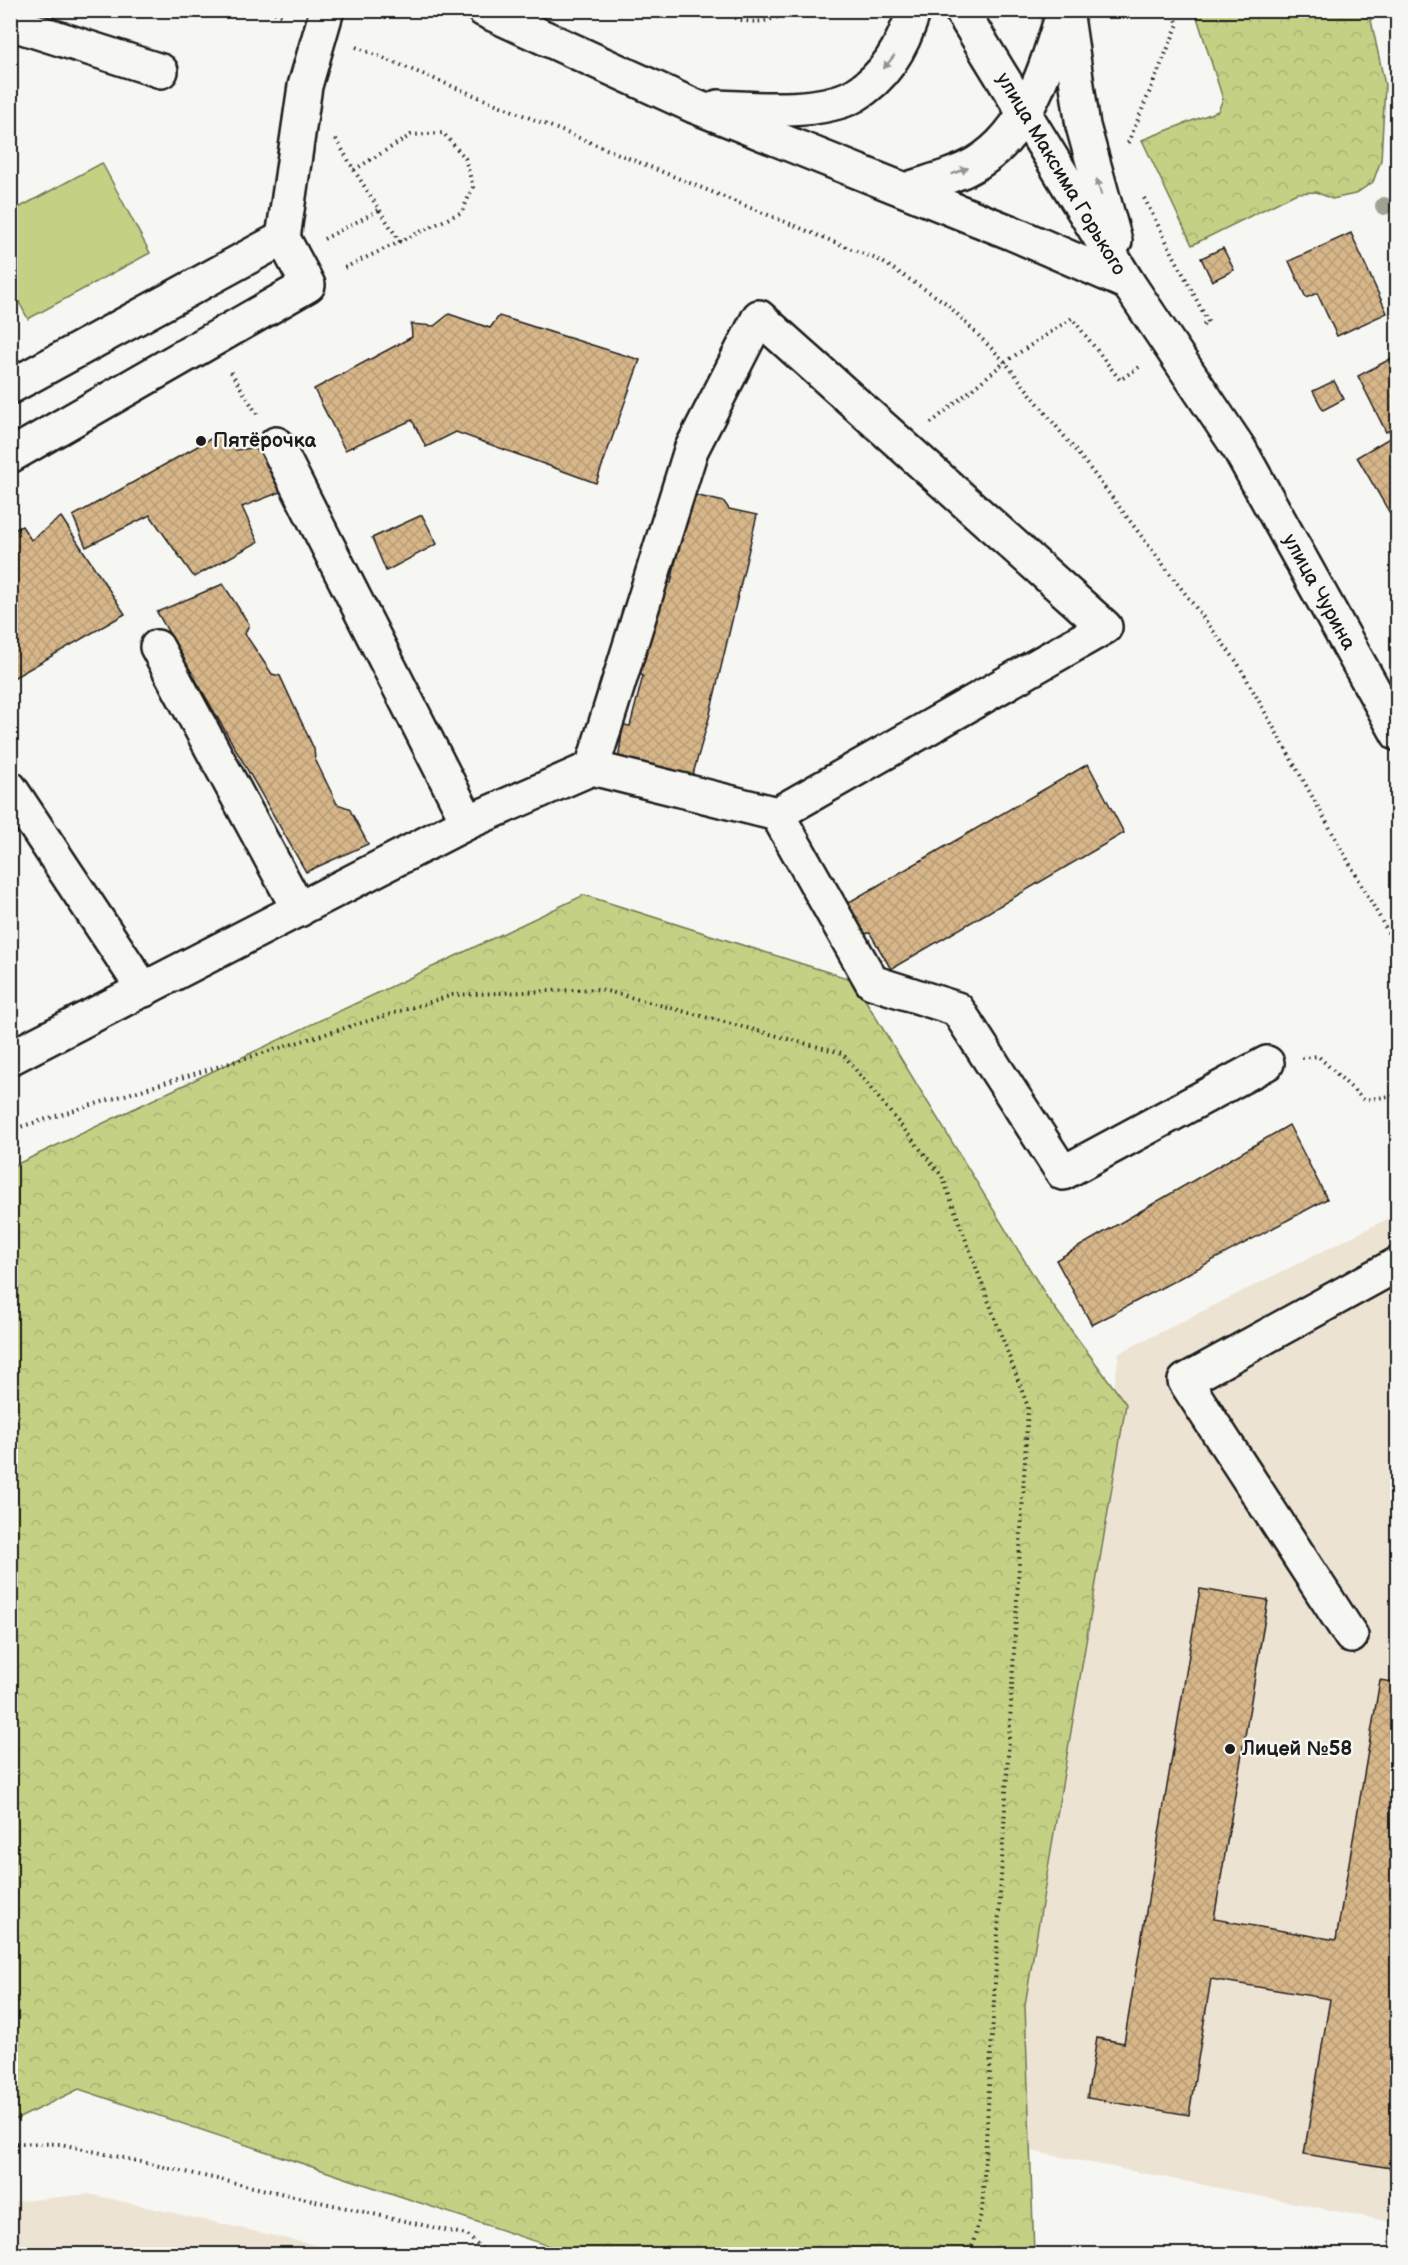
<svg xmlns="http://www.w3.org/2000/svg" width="1408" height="2265" font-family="'Balsamiq Sans',sans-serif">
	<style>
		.built { fill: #ede3d3 }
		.forest { fill: url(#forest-crowns); stroke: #707650; stroke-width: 1.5 }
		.pitch { fill: #c4d185; stroke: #707650; stroke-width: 1.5 }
		.building { fill: url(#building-cross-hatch); stroke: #1c1c1c; stroke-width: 1.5 }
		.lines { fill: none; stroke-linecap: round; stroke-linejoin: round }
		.minor-casing { stroke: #1c1c1c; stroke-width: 38 }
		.path { stroke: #1c1c1c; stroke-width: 4; stroke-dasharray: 1.5 4.5; stroke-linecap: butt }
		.minor { stroke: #f6f6f2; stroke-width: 33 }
		.tree { fill: #9fa191 }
		.oneway { fill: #949492 }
		.poi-dot { fill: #1c1c1c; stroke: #f6f6f2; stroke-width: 2 }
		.labels { text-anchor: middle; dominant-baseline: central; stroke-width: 5; stroke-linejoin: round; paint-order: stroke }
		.street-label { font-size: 20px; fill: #1c1c1c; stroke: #f6f6f2 }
		.poi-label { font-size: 20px; font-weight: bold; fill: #1c1c1c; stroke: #f6f6f2; text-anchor: start }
	</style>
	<defs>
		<pattern id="forest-crowns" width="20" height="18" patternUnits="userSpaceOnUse" patternTransform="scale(1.5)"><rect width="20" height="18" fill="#c4d185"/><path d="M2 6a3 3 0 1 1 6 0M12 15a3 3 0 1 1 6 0" fill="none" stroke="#a8b372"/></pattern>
		<pattern id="building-cross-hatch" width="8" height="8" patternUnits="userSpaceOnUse" patternTransform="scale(1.5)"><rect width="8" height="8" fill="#d7b68a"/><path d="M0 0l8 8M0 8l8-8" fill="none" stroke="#b89c76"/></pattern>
	</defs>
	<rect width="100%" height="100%" fill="#f6f6f2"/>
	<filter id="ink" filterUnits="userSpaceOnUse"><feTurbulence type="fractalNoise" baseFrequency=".0167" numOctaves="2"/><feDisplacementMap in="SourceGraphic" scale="12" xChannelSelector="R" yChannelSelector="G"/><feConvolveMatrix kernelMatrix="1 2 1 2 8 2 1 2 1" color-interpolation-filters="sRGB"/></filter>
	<g filter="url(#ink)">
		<g class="built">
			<polygon points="1397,1214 1397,2223 1005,2146 1119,1353"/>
			<polygon points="89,2194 355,2254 11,2254 11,2202"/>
		</g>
		<g class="forest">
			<polygon points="1195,11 1369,11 1385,85 1381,160 1373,182 1355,194 1332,199 1316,192 1297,193 1192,245 1142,140 1218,111 1223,99"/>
			<polygon points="584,895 853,980 1048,1299 1126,1404 1025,2005 1034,2254 573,2254 79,2089 11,2122 11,1167"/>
		</g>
		<polygon class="pitch" points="102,163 150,253 28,319 11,287 11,212"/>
		<g class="building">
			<polygon points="1351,233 1387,313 1337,336 1317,293 1306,298 1289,261"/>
			<polygon points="1223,248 1234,270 1212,281 1201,258"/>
			<polygon points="449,314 490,328 499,316 640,360 596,483 456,432 426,447 412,420 345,450 314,389 412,337 411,324 434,326"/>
			<polygon points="1394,357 1398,364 1398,426 1386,432 1358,376"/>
			<polygon points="1334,381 1344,399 1323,410 1313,391"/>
			<polygon points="221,433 236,450 253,448 266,457 283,491 242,507 258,542 194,577 150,515 86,547 73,516"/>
			<polygon points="1398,433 1398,527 1357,457"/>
			<polygon points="686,493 724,502 729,509 757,515 709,718 689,788 617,768 623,725 630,726 643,676 638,673 663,583 671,583 681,536"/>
			<polygon points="422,515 437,544 386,571 372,538"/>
			<polygon points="61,517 125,614 10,680 10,532 22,526 31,540"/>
			<polygon points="223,584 249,624 245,634 272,674 280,676 314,749 315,759 337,804 349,808 368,844 306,872 157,612"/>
			<polygon points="1088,764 1124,833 891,969 870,933 862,934 844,905"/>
			<polygon points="1289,1125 1327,1199 1092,1325 1056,1260"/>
			<polygon points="1200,1589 1268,1600 1214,1919 1336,1940 1380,1680 1398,1683 1398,2169 1304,2154 1330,1999 1211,1979 1189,2115 1087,2098 1097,2038 1124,2043"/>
		</g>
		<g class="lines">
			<defs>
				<g id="minor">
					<polyline points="484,10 694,106 1012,233 1128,283"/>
					<polyline points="961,10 1128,283 1240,450 1398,734"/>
					<polyline points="1066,10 1083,126 1115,241"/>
					<polyline points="10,23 161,71"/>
					<path d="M718 107C757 109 821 114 855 95 886 77 904 43 914 10"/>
					<path d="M905 190C925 183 947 178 966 169 1025 141 1044 74 1062 17"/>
					<polyline points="283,238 305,86 327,10"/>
					<polyline points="10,387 283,238 308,285 10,456"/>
					<polyline points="276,444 468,822"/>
					<polyline points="157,647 299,910"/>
					<polyline points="10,788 144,990"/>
					<polyline points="777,814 872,982 957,1009 1063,1173 1267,1063"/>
					<polyline points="10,1058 468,822 592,768 777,814 1105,627 759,317 691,450 592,768"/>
					<polyline points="1351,1636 1185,1381 1398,1264"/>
				</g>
			</defs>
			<use href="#minor" class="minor-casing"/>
			<g class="path">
				<polyline points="269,10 285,17"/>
				<path d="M719 10C746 27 766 24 794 10"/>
				<polyline points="356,47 881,261 946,303 1005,362 1095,475 1237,662 1398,950"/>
				<polyline points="336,139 354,170 411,135 443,133 465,158 473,187 462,212 342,269"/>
				<polyline points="1128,143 1178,24 1172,10"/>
				<polyline points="354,170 400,242"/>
				<polyline points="1144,198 1208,322 1201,327"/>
				<polyline points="324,239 379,210"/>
				<polyline points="231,372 257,414"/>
				<polyline points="931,423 1005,362 1072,318 1120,380 1139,367"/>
				<polyline points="1302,1058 1318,1056 1364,1100 1398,1095"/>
				<polyline points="10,1130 453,995 599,989 842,1053 942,1176 1028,1407 982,2210 970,2254"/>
				<polyline points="10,2143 61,2144 467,2235 487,2254"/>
			</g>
			<use href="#minor" class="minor"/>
		</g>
		<circle class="tree" cx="1384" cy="206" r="9"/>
		<defs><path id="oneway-solid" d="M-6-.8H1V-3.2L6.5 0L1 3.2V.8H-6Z" transform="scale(1.5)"/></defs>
		<g class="oneway">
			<use href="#oneway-solid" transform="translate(889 62) rotate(129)"/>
			<use href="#oneway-solid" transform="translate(960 171) rotate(-22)"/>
			<use href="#oneway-solid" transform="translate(1099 187) rotate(-106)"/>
		</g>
	</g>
	<g class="poi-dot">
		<circle cx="201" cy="441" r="6"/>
		<circle cx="1230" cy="1749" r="6"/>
	</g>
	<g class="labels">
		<g class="street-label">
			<text transform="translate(1061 174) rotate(59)">улица Максима Горького</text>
			<text transform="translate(1319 592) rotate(61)">улица Чурина</text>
		</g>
		<g class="poi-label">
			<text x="213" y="441">Пятёрочка</text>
			<text x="1242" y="1749">Лицей №58</text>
		</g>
	</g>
	<rect width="1408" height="2265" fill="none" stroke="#f6f6f2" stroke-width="36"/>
	<rect x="18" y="18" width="1372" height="2229" fill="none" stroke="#1c1c1c" stroke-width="2" filter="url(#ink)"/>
</svg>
